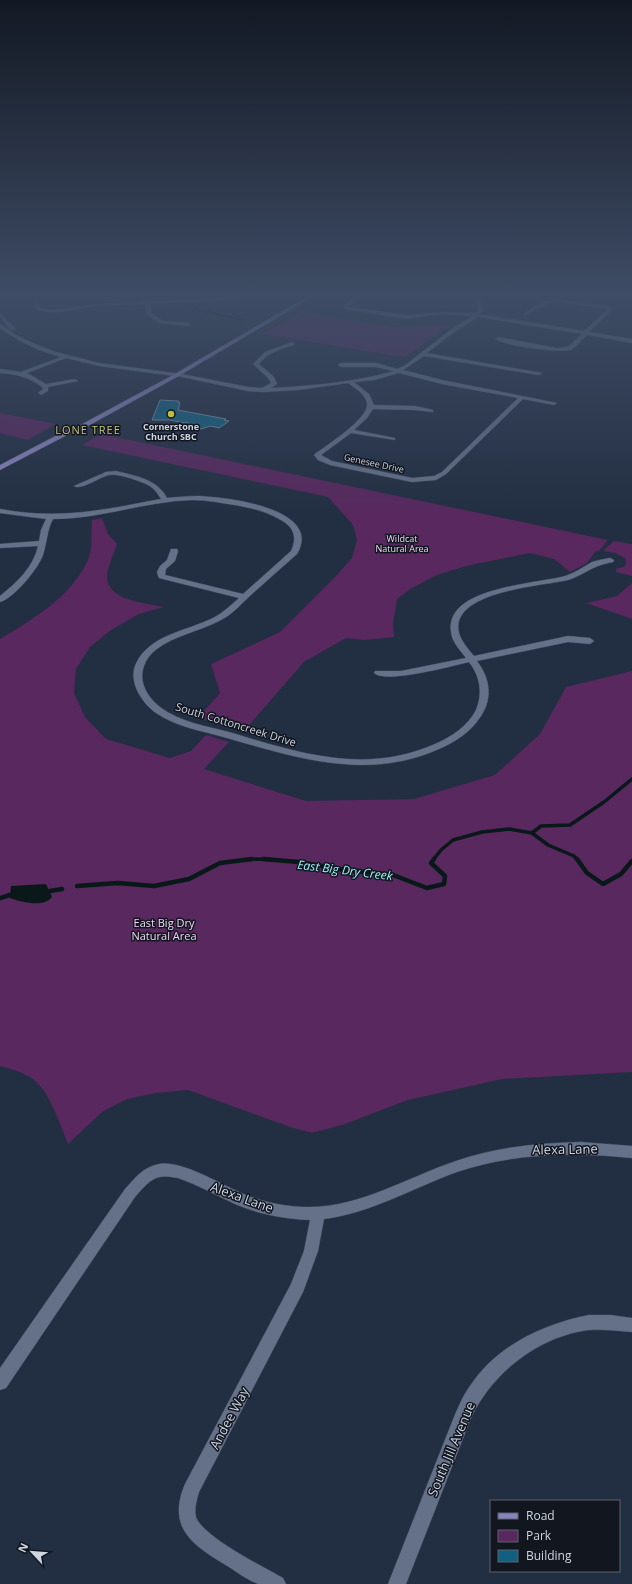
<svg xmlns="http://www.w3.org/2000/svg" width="632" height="1584" font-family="'Open Sans',sans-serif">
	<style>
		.green { fill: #58285e }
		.water { fill: #09191a }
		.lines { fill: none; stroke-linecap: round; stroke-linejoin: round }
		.stream-far2 { stroke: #09191a; stroke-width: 2 }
		.stream-far1 { stroke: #09191a; stroke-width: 3.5 }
		.stream { stroke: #09191a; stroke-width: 4.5 }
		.building { fill: #116080; stroke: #74909f }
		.minor-casing { stroke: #424b5b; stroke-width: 1 }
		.major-casing { stroke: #424b5b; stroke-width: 1 }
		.minor { fill: #647188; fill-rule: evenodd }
		.major { fill: #8783bc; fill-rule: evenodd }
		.poi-dot { fill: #c0be41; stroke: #11161f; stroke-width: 1.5 }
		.labels { text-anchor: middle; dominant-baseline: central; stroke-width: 3; stroke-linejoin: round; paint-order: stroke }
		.far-poi-label { font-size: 9px; font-weight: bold; fill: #ced5e2; stroke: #11161f }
		.far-street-label { font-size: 9px; fill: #ced5e2; stroke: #11161f }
		.far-park-label { font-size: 9px; fill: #f2d4f6; stroke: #11161f }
		.far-quarter-label { font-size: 11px; letter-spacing: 1px; fill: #c4c476; stroke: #11161f }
		.street-label { font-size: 11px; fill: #ced5e2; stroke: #11161f }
		.park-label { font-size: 11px; fill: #f2d4f6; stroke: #11161f }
		.water-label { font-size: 12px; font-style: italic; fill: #9ff5fa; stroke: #11161f }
		.near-street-label { font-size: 13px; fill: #ced5e2; stroke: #11161f }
	</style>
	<rect width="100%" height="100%" fill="#222e41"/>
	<g class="green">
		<polygon points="304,310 331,317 391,327 451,325 405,357 262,334"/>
		<polygon points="0,413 56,424 28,440 0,433"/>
		<polygon points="101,434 608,540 599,551 596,551 587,563 570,572 554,559 530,553 466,566 437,575 412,588 397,599 393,624 394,637 364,640 346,638 304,662 244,731 198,718 220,693 211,664 280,632 337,575 352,558 357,540 353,525 328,497 82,445"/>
		<path d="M102 518 108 534 117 544C114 553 107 569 107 577 108 601 146 603 164 607L139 614 111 630 90 647 76 669 74 693 85 717 106 739 170 758 191 751 206 735 229 742 204 769 306 801 414 799 495 775 540 734 566 687 632 671V1072L502 1079 408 1100 345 1124 312 1133 290 1127 188 1090 156 1093 127 1099 102 1112 68 1144C60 1125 51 1094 34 1080 25 1073 12 1069 0 1066V639C33 619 71 597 88 560 93 548 91 533 92 520Z"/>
		<polygon points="614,541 632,544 632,576 616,572 616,569 624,567 626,563 625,558 615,553 603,551"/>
		<polygon points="632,583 632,619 586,603 617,596"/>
	</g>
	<path class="water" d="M46 884 52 897C44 908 21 902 10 898L11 886Z"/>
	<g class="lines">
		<g class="stream-far2">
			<polyline points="183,296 185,299"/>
			<polyline points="189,304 200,310 243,320"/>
		</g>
		<g class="stream-far1">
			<polyline points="532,833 541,826 570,825 604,802 632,779"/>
			<polyline points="243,860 256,859 277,860"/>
			<polyline points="433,860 441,850 453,840 482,832 509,829 532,833 548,845 574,856 577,860"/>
		</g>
		<g class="stream">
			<polyline points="263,859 299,862 345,870 393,875 427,888 444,884 445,876 431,863 434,859"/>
			<polyline points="577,859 587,873 603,884 621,874 632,861"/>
			<polyline points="77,886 118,883 154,886 189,879 220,863 252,859"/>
			<polyline points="50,891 62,889"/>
			<polyline points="0,898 10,895"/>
		</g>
	</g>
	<polygon class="building" points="160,400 179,401 178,403 180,403 178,410 226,419 224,420 229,421 219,428 210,426 201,429 186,422 185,423 170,420 152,420"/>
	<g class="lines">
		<defs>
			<g id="minor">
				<path d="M33 296H37L40 308 52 310 96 304 145 302 143 298 145 297 149 301 240 296 232 300 151 304V313L163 321 190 323V325L188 326 160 323 147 315 146 304C129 305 113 305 96 306 80 308 50 317 36 309Z"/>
				<path d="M357 296H363L348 307 406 315 443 312 476 313 479 309 476 302 468 296C477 296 482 300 484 309L480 314 584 331 608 309 553 301 525 315 523 314 544 301 553 299 608 306 613 309 589 332 632 339V343L587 335C582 339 576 348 570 350 558 353 506 346 495 339L498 337 557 348 568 347 582 334 478 317 453 333 427 353 542 373 539 375 424 356 403 370 442 380 557 403 554 405 523 399 446 474 436 480 412 482 330 465 318 460 314 455 315 454C326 446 371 417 367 403 365 394 355 388 348 383L298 390 263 392 248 391 182 377 99 366 66 358 27 373 46 384 75 379 78 381 48 387V391L41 395 38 393 43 389 42 387C29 377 16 374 0 373V369L21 372 61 357C39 351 19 342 0 328V324L16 335 35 344 56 352 99 363 182 374 248 387 262 388 271 383 269 379 253 364 265 352 292 342 294 343V345C281 349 267 353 259 364L274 377 277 384 271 388C311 386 353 382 391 372L393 371 376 367H341L338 365 341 363H376L397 369 404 366 449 331 472 316 443 314 406 319 344 309V305ZM399 373 442 384 518 398 442 472 434 476 412 478 332 461 321 455 351 433 395 440V438L354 430 367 418 373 409 415 410 433 412V410L415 406 374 405 369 394 354 382 374 380Z"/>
				<polygon points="0,313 15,328 15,330 11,330 0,317"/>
				<path d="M116 471C136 476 157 479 167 498 177 497 188 496 198 496 225 497 324 508 297 554 282 567 267 581 252 594 242 603 233 614 221 620 198 633 153 639 144 666 138 682 148 698 160 707 180 722 206 726 229 732 298 753 365 775 435 744 451 737 468 726 476 710 483 693 480 676 469 662 452 666 385 684 374 673L375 671H401L466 658C460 650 452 642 451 632 444 587 537 584 565 576 575 573 583 567 592 562 598 560 604 559 610 558L614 560 613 562C608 563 603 564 598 566 587 570 579 577 568 580 543 586 449 591 459 633 462 642 468 649 474 656L568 636 590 638 594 641 590 644 568 642 477 661C490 678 493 698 481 716 471 732 455 742 439 749 367 781 297 758 227 738 203 731 176 727 156 713 142 703 129 683 135 666 147 635 187 631 213 618 223 613 231 605 239 598L159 578 157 572 160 566 167 560 171 549H177L178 551 175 561 166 569 165 575 243 594 291 551C298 536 293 526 279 519 265 511 251 508 235 505 221 503 207 500 193 500 146 501 101 519 53 519 47 530 47 543 43 555 38 569 14 598 0 602V596C17 582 33 568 38 546L0 548V544L39 541 41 530 46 519 0 513V509C61 520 102 510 161 499 158 494 154 488 148 485 140 481 118 473 109 475 100 477 80 491 74 486L106 472Z"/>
				<path d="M581 1142 632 1146V1158C573 1152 513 1153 457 1172 413 1188 371 1213 324 1219L318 1251 303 1292 199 1492C197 1499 194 1509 196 1517 203 1537 264 1567 283 1578L286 1584C278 1584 266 1584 259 1584 249 1581 238 1573 229 1567 194 1546 166 1529 185 1484L291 1284 304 1251 310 1220C284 1219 258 1214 235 1204 216 1195 198 1185 178 1178 155 1173 150 1180 135 1197L6 1388 0 1390V1368L125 1189C135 1178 143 1167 159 1164 183 1160 223 1186 246 1195 266 1203 288 1207 309 1207 361 1207 408 1177 456 1161 496 1147 539 1143 581 1142Z"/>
				<path d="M589 1315H610L632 1318V1332C618 1331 604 1329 589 1330 539 1336 492 1373 471 1418L406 1584H388L452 1422C457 1410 462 1397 470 1386 496 1346 543 1324 589 1315Z"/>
			</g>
			<polygon id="major" points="308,296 314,296 177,377 77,432 69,434 0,470 0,465 65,431 73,429 173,375"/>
		</defs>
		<use href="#minor" class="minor-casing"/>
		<use href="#major" class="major-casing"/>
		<use href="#minor" class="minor"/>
		<use href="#major" class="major"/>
	</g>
	<linearGradient id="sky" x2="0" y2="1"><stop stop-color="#131924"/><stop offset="0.57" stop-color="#3e4c65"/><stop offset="1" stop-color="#3e4c65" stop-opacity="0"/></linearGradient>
	<rect width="632" height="518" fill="url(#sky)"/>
	<circle class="poi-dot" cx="171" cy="414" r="4"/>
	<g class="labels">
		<g class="far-poi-label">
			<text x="171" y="426">Cornerstone<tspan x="171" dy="10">Church SBC</tspan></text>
		</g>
		<g class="far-street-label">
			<text transform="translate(374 463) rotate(12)">Genesee Drive</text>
		</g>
		<g class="far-park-label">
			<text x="402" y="538">Wildcat<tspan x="402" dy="10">Natural Area</tspan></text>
		</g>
		<g class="far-quarter-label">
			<text x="88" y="429">LONE TREE</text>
		</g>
		<g class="street-label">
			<text transform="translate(236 724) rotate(17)">South Cottoncreek Drive</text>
		</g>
		<g class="park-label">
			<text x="164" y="922">East Big Dry<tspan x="164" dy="13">Natural Area</tspan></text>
		</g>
		<g class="water-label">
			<text transform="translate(345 870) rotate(7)">East Big Dry Creek</text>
		</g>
		<g class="near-street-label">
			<text transform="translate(565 1149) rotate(-1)">Alexa Lane</text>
			<text transform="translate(242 1197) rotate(20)">Alexa Lane</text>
			<text transform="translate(229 1418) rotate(-62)">Andee Way</text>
			<text transform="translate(451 1449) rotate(-67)">South Jill Avenue</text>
		</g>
	</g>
	<rect x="490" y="1500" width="130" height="72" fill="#11161f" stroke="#5d626d"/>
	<rect x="498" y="1513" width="20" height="6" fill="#8783bc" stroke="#5d626d"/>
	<text x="526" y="1520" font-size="12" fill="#ced5e2">Road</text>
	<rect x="498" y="1530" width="20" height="12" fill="#58285e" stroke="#5d626d"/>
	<text x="526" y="1540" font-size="12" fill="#ced5e2">Park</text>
	<rect x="498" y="1550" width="20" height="12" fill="#116080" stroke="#5d626d"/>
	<text x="526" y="1560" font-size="12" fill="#ced5e2">Building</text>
	<g transform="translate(32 1552) rotate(296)" stroke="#11161f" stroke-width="3" paint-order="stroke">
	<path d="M0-3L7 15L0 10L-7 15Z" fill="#ced5e2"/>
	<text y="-6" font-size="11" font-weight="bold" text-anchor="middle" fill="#ced5e2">N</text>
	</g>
</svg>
